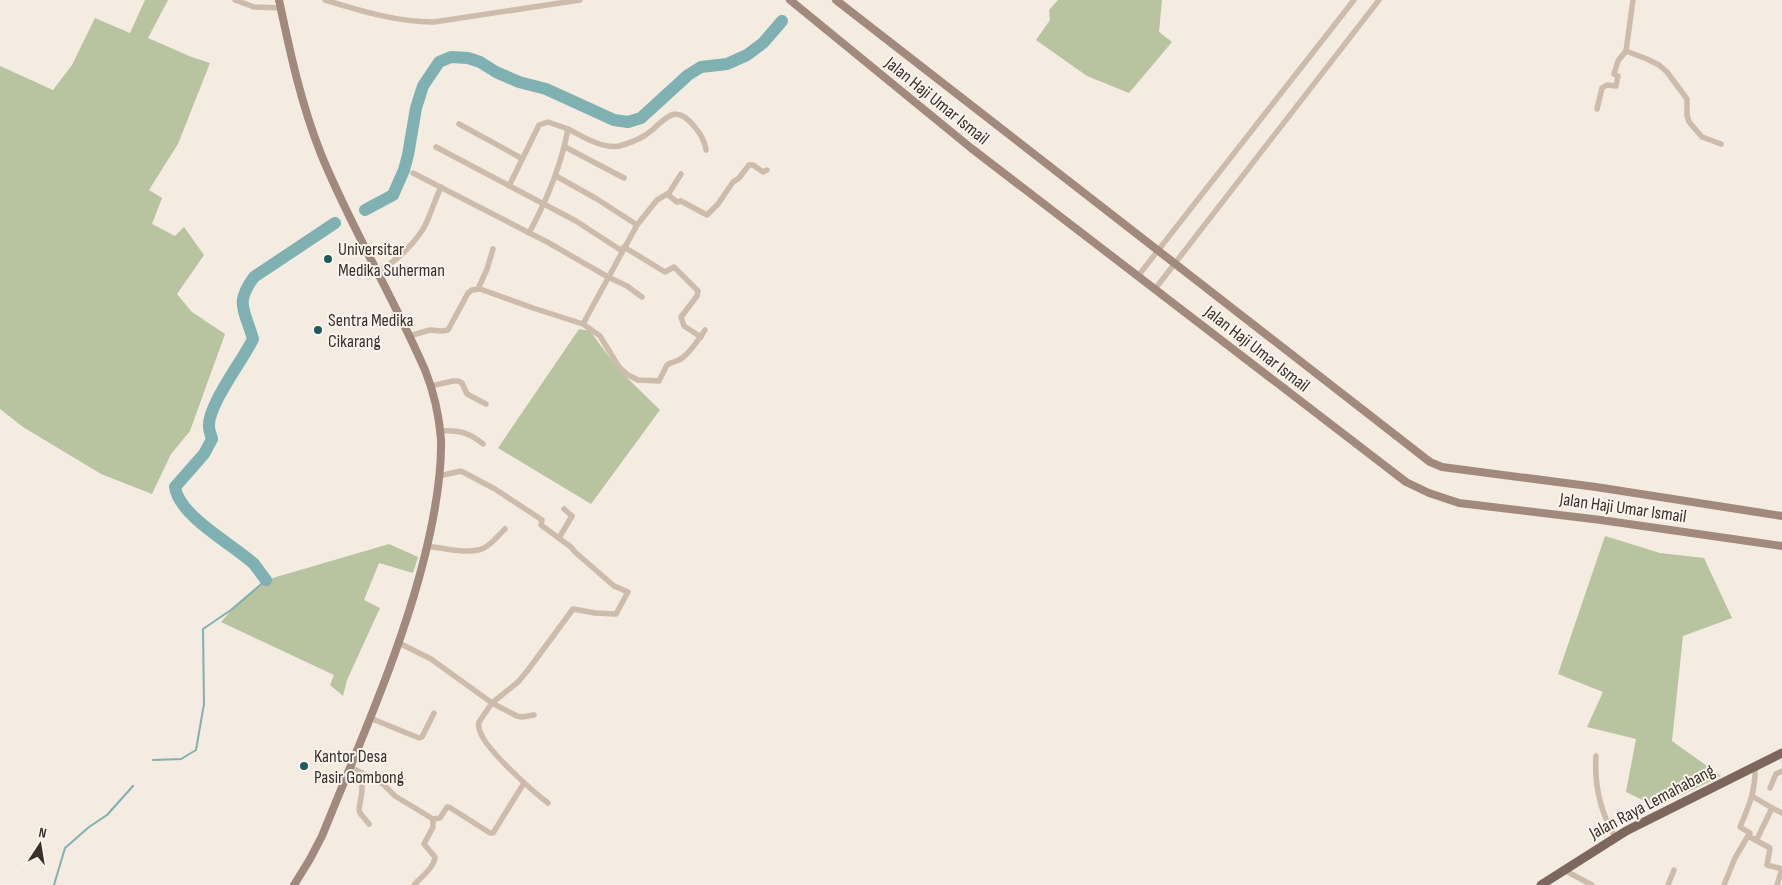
<svg xmlns="http://www.w3.org/2000/svg" width="1782" height="885" font-family="'Sofia Sans Condensed',sans-serif">
	<style>
		.green { fill: #b8c4a0 }
		.lines { fill: none; stroke-linecap: round; stroke-linejoin: round }
		.stream { stroke: #7fb0b2; stroke-width: 2 }
		.river { stroke: #7fb0b2; stroke-width: 12 }
		.minor { stroke: #cdbbac; stroke-width: 5.5 }
		.secondary { stroke: #a18a7d; stroke-width: 8 }
		.primary { stroke: #7d675c; stroke-width: 9 }
		.poi-dot { fill: #1f5a5e; stroke: #fbf5ee; stroke-width: 2 }
		.labels { text-anchor: middle; dominant-baseline: central; stroke-width: 4; stroke-linejoin: round; paint-order: stroke }
		.street-label { font-size: 18px; fill: #3b302b; stroke: #fbf5ee }
		.poi-label { font-size: 18px; fill: #3b302b; stroke: #fbf5ee; text-anchor: start }
	</style>
	<rect width="100%" height="100%" fill="#f4ebe1"/>
	<g class="green">
		<polygon points="145,0 168,0 148,38 189,56 210,63 178,144 149,190 162,198 152,224 175,236 184,227 204,255 177,294 192,312 225,334 190,431 171,454 152,494 101,474 23,427 0,409 0,66 53,90 72,65 95,18 130,33"/>
		<polygon points="1058,0 1162,0 1159,32 1172,42 1129,93 1087,76 1036,40 1050,20 1049,10"/>
		<polygon points="579,329 590,331 619,370 660,410 591,504 498,448"/>
		<polygon points="1605,536 1660,553 1704,558 1732,618 1683,636 1672,741 1721,776 1657,807 1626,792 1636,739 1587,727 1603,692 1558,674"/>
		<polygon points="389,544 418,557 413,573 379,563 364,600 380,608 347,680 343,696 330,685 334,675 221,622 237,604 266,580"/>
	</g>
	<g class="lines">
		<g class="stream">
			<polyline points="153,760 181,759 196,750 204,704 203,629 231,610 266,580"/>
			<polyline points="54,885 65,848 89,827 107,815 133,786"/>
		</g>
		<g class="river">
			<polyline points="365,210 393,195 404,170 408,155 416,108 423,86 439,62 451,57 468,58 480,62 496,72 519,82 546,89 614,120 628,122 641,118 688,75 701,67 727,64 747,55 763,43 782,21"/>
			<path d="M266 580C262 575 258 569 254 564 232 544 179 516 175 487L204 454 212 439C211 435 209 431 209 427 207 406 243 360 253 339 245 310 234 304 254 277L335 223"/>
		</g>
		<g class="minor">
			<polyline points="235,0 254,7 281,8"/>
			<path d="M325 0C361 11 396 22 434 22L580 0"/>
			<polyline points="1633,0 1626,51 1647,59 1659,65 1667,72 1687,99 1687,115 1689,122 1702,137 1721,144"/>
			<polyline points="1597,109 1602,88 1607,85 1616,86 1618,76 1614,74 1618,61 1626,51"/>
			<polyline points="459,124 521,158"/>
			<path d="M568 129C582 136 602 149 619 146 627 144 637 140 644 136 663 125 672 99 694 126 700 133 705 141 706 150"/>
			<polyline points="436,147 576,221 622,251"/>
			<polyline points="565,147 624,178"/>
			<polyline points="413,173 549,243 608,277 627,286 642,297"/>
			<polyline points="556,176 597,199 637,225"/>
			<path d="M509 186 539 125 548 122 568 129C561 166 547 200 529 233"/>
			<polyline points="667,194 677,202 681,201 707,215 718,204 733,182 739,178 749,165 753,165 763,172 767,170"/>
			<polyline points="624,247 665,272 674,267 698,291 697,296 681,317 684,326 701,337"/>
			<path d="M378 272C396 261 420 240 428 219 432 209 436 198 441 187"/>
			<polyline points="1138,276 1354,0"/>
			<polyline points="478,289 487,269 493,249"/>
			<polyline points="1155,289 1379,0"/>
			<polyline points="583,324 637,225 657,200 669,193 681,174"/>
			<path d="M409 336 430 330 442 331 448 330 468 293 472 290 480 289 533 308 583 324 600 336 619 367 628 375 638 380 659 381 667 365C672 361 678 362 682 358 692 351 698 340 705 330"/>
			<polyline points="431,386 453,381 458,381 462,383 467,394 486,404"/>
			<path d="M440 431C458 430 469 432 483 444"/>
			<path d="M439 476 461 471 495 489 542 520 541 525 571 547 575 552 614 586 628 592 616 614 595 613 573 609 528 670 518 682 492 703 479 722C478 727 479 730 481 734 489 752 531 790 548 803"/>
			<polyline points="559,538 572,516 564,509"/>
			<path d="M427 546C443 548 470 555 484 548 492 544 499 535 505 529"/>
			<polyline points="399,643 431,659 492,703 517,716 522,717 534,715"/>
			<polyline points="370,718 419,738 422,737 434,713"/>
			<path d="M1596 756C1594 786 1600 811 1615 837"/>
			<path d="M350 767 383 784 395 796 433 819V827L424 844 435 857C434 868 421 877 414 885"/>
			<polyline points="362,773 362,791 359,809 360,813 369,824"/>
			<polyline points="1770,788 1776,774 1782,771"/>
			<polyline points="1752,796 1772,808 1757,839"/>
			<polyline points="1772,808 1782,813"/>
			<polyline points="433,819 440,818 447,807 449,807 490,833 493,833 524,783"/>
			<path d="M1748 836 1750 833 1740 827C1749 806 1756 790 1755 766"/>
			<polyline points="1564,870 1592,885"/>
			<polyline points="1668,885 1674,870"/>
			<polyline points="1724,885 1735,858 1748,836 1770,848 1767,865 1782,869 1777,885"/>
		</g>
		<g class="secondary">
			<path d="M279 0C290 52 301 104 321 154 351 228 393 296 425 370 434 392 439 415 441 439 442 478 434 518 425 555 401 652 359 744 322 836L310 859 294 885"/>
			<polyline points="790,0 971,148 1406,482 1429,493 1459,503 1601,520 1782,546"/>
			<polyline points="836,0 1430,462 1442,467 1596,487 1782,516"/>
		</g>
		<polyline class="primary" points="1541,885 1626,831 1782,753"/>
	</g>
	<g class="poi-dot">
		<circle cx="328" cy="259" r="5"/>
		<circle cx="318" cy="330" r="5"/>
		<circle cx="304" cy="766" r="5"/>
	</g>
	<g class="labels">
		<g class="street-label">
			<text transform="translate(937 101) rotate(39)">Jalan Haji Umar Ismail</text>
			<text transform="translate(1257 349) rotate(38)">Jalan Haji Umar Ismail</text>
			<text transform="translate(1623 508) rotate(8)">Jalan Haji Umar Ismail</text>
			<text transform="translate(1652 802) rotate(-28)">Jalan Raya Lemahabang</text>
		</g>
		<g class="poi-label">
			<text x="338" y="249">Universitar<tspan x="338" dy="21">Medika Suherman</tspan></text>
			<text x="328" y="320">Sentra Medika<tspan x="328" dy="21">Cikarang</tspan></text>
			<text x="314" y="756">Kantor Desa<tspan x="314" dy="21">Pasir Gombong</tspan></text>
		</g>
	</g>
	<g transform="translate(40 845) rotate(12)" stroke="#fbf5ee" stroke-width="4" paint-order="stroke">
	<path d="M0-4L9 19L0 12L-9 19Z" fill="#3b302b"/>
	<text y="-8" font-size="14" font-weight="bold" text-anchor="middle" fill="#3b302b">N</text>
	</g>
</svg>
